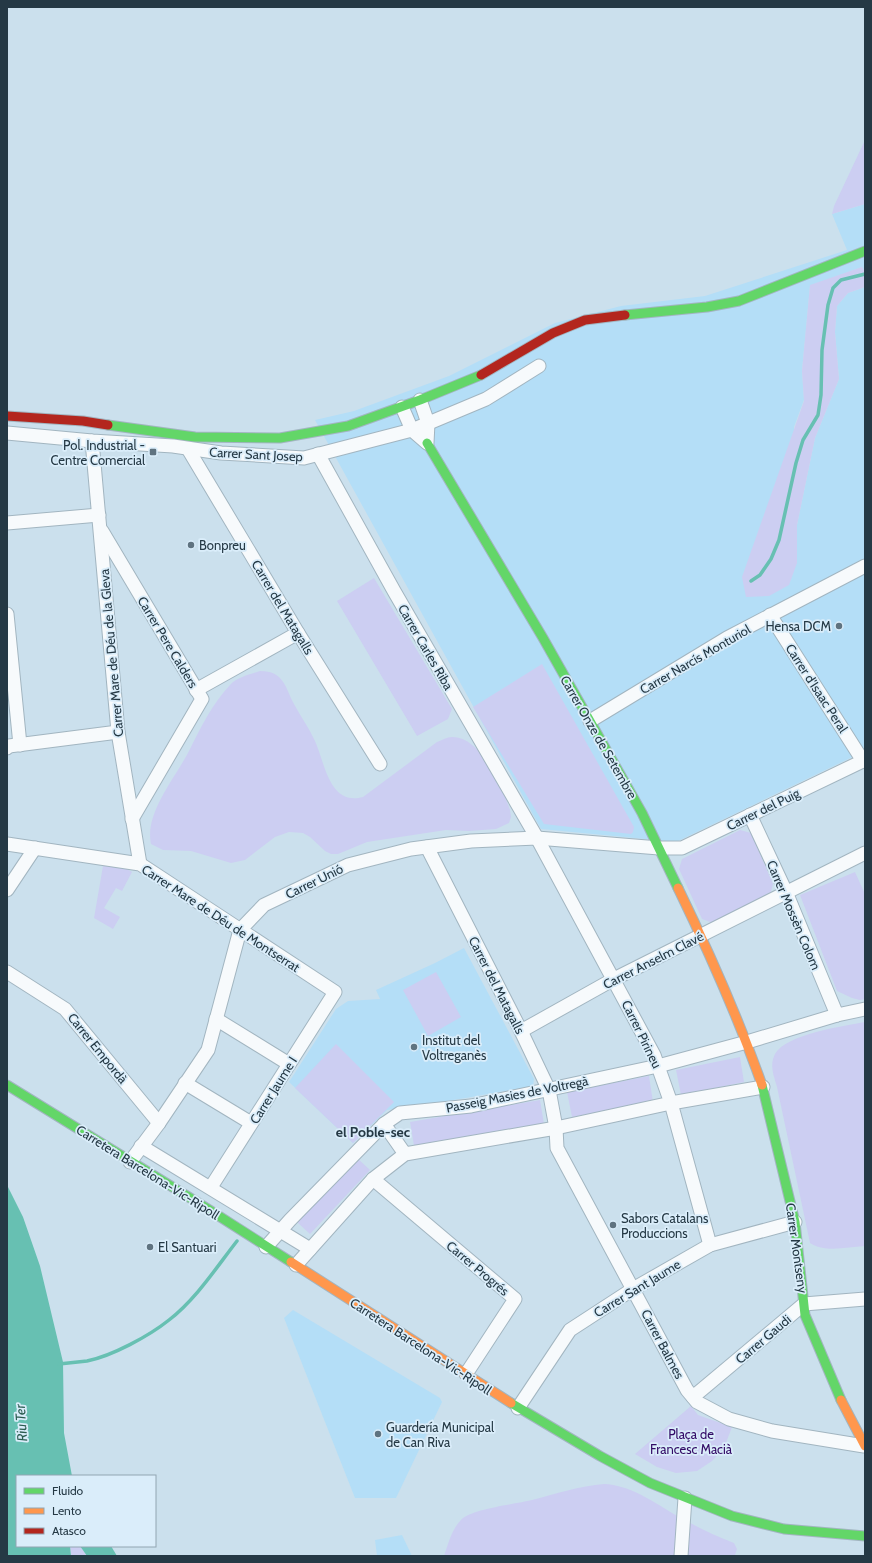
<svg xmlns="http://www.w3.org/2000/svg" width="872" height="1563" font-family="Cabin,sans-serif">
	<style>
		.built { fill: #b4def7 }
		.green { fill: #cccef2 }
		.water { fill: #67c0b2 }
		.lines { fill: none; stroke-linecap: round; stroke-linejoin: round }
		.stream { stroke: #67c0b2; stroke-width: 3.5 }
		.street-casing { stroke: #a2b5c0; stroke-width: 15 }
		.fast-casing { stroke: #a2b5c0; stroke-width: 11 }
		.slow-casing { stroke: #a2b5c0; stroke-width: 11 }
		.jam-casing { stroke: #a2b5c0; stroke-width: 11 }
		.street { stroke: #f7fafc; stroke-width: 13 }
		.fast { stroke: #63d668; stroke-width: 9 }
		.slow { stroke: #ff974d; stroke-width: 9 }
		.jam { stroke: #b3261e; stroke-width: 9 }
		.poi-dot { fill: #5f7380; stroke: #daedfa; stroke-width: 1.5 }
		.labels { text-anchor: middle; dominant-baseline: central; stroke-width: 3.5; stroke-linejoin: round; paint-order: stroke }
		.poi-label { font-size: 13px; fill: #253945; stroke: #daedfa; text-anchor: start }
		.street-label { font-size: 13px; fill: #253945; stroke: #daedfa }
		.park-label { font-size: 13px; fill: #330b66; stroke: #daedfa }
		.neighbourhood-label { font-size: 14px; font-weight: bold; fill: #253945; stroke: #daedfa }
		.water-label { font-size: 14px; font-style: italic; fill: #2c5c50; stroke: #daedfa }
	</style>
	<rect width="100%" height="100%" fill="#cbe0ed"/>
	<g class="built">
		<polygon points="865,204 865,272 862,267 810,286 802,371 804,400 794,427 797,563 797,525 815,438 839,379 835,332 837,306 848,293 865,287 865,751 676,842 541,829 315,420 354,411 449,376 555,323 621,306 705,296 847,250 832,214"/>
		<polygon points="464,948 534,1079 533,1086 466,1098 387,1110 353,1143 289,1082 336,1009 348,1001 380,999 376,990 435,963"/>
		<polygon points="293,1310 440,1398 442,1402 396,1498 355,1498 284,1318"/>
		<polygon points="402,1535 412,1556 377,1556 375,1540"/>
	</g>
	<g class="green">
		<polygon points="865,140 865,204 832,214 834,206"/>
		<polygon points="862,267 865,272 865,287 848,293 837,306 835,332 839,379 815,438 797,525 797,563 789,585 769,596 746,597 742,577 804,401 802,371 810,285"/>
		<polygon points="374,578 452,709 448,719 417,736 337,601"/>
		<polygon points="542,664 634,827 633,832 631,834 544,824 473,707"/>
		<path d="M260 671C284 671 285 687 294 704 301 717 309 728 315 741 325 763 329 806 363 797L437 742C442 740 447 737 452 737 482 737 502 787 510 810L511 817 509 823 496 829 469 831 446 830 367 842 338 854H331L325 851 310 837 303 833 289 832 275 837 245 860 231 863 191 851 163 850 151 844C144 812 178 775 191 747 202 725 213 703 230 685 237 677 249 675 260 671Z"/>
		<polygon points="740,830 751,833 773,884 770,895 713,923 702,919 679,869 682,859"/>
		<polygon points="103,866 125,868 132,872 122,891 116,888 104,908 120,917 113,929 94,918"/>
		<polygon points="855,872 865,894 865,999 860,1000 852,998 837,991 800,895"/>
		<polygon points="436,972 461,1017 428,1036 403,990"/>
		<path d="M865 1022V1246C847 1247 825 1253 810 1243L777 1087C774 1076 769 1065 775 1054 786 1034 844 1026 865 1022Z"/>
		<polygon points="336,1044 394,1102 353,1143 295,1088"/>
		<polygon points="740,1057 744,1082 681,1095 676,1070"/>
		<polygon points="649,1076 653,1102 572,1117 567,1092"/>
		<polygon points="540,1100 544,1124 414,1146 410,1122"/>
		<polygon points="357,1158 370,1170 310,1234 297,1222"/>
		<polygon points="691,1406 698,1415 732,1427 724,1448 712,1461 697,1471 676,1473 657,1467 635,1454"/>
		<path d="M604 1484C629 1485 651 1500 672 1513 691 1524 713 1535 734 1543L737 1549 735 1555 444 1556C448 1544 452 1529 461 1520 471 1509 516 1504 532 1500 555 1494 580 1486 604 1484Z"/>
		<polygon points="70,1546 80,1546 87,1556 71,1556"/>
	</g>
	<g class="water">
		<polygon points="7,1185 23,1217 40,1266 63,1362 64,1433 72,1476 17,1476 17,1546 70,1546 71,1556 7,1556"/>
		<polygon points="80,1546 111,1546 117,1556 87,1556"/>
	</g>
	<g class="lines">
		<g class="stream">
			<polyline points="751,581 760,575 771,559 779,540 796,463 803,440 818,415 821,395 822,350 828,305 833,288 841,280 865,274"/>
			<path d="M59 1364C68 1363 78 1362 87 1361 112 1356 149 1336 169 1320 196 1299 216 1268 237 1241"/>
		</g>
		<defs>
			<g id="street">
				<polyline points="402,407 412,430 427,443 428,423 420,400"/>
				<polyline points="7,433 92,441 173,446 221,453 304,458 412,430 486,399 539,366"/>
				<polyline points="92,441 118,732 140,864"/>
				<polyline points="188,449 298,633 380,764"/>
				<polyline points="318,454 394,591 537,838 654,1055 671,1103 710,1245"/>
				<polyline points="7,523 99,515"/>
				<polyline points="102,531 202,699 132,819"/>
				<polyline points="7,614 20,745"/>
				<polyline points="770,615 863,761"/>
				<polyline points="196,690 298,633"/>
				<polyline points="590,721 727,638 865,566"/>
				<polyline points="7,748 9,746 118,732"/>
				<polyline points="750,815 786,892 837,1015"/>
				<polyline points="7,844 140,864 335,992 211,1187"/>
				<polyline points="427,847 521,1031 549,1090 556,1128 557,1148 687,1390 697,1402 729,1419 772,1431 864,1446"/>
				<polyline points="7,890 35,848"/>
				<polyline points="7,972 65,1009 159,1123"/>
				<polyline points="216,1019 289,1064"/>
				<polyline points="521,1031 614,979 865,853"/>
				<polyline points="185,1083 251,1123"/>
				<polyline points="384,1124 405,1154"/>
				<polyline points="141,1146 310,1249"/>
				<polyline points="130,1162 159,1123 208,1050 240,930 264,905 348,865 411,849 471,841 537,838 659,848 682,848 865,760"/>
				<polyline points="373,1179 515,1299 466,1374"/>
				<polyline points="266,1247 290,1220 384,1124 400,1113 471,1106 658,1066 747,1042 837,1015 865,1009"/>
				<polyline points="296,1265 373,1179 405,1154 556,1128 671,1103 763,1087"/>
				<polyline points="693,1397 804,1304 865,1299"/>
				<polyline points="518,1408 570,1330 633,1289 710,1245 795,1222"/>
				<polyline points="681,1556 685,1498"/>
			</g>
			<g id="fast">
				<polyline points="625,315 707,307 739,301 865,251"/>
				<polyline points="108,425 195,437 280,438 348,426 420,400 481,375"/>
				<polyline points="427,443 543,638 642,813 678,888"/>
				<polyline points="7,1085 200,1204 291,1262"/>
				<polyline points="762,1085 795,1222 805,1315 841,1400"/>
				<polyline points="511,1403 600,1456 650,1483 732,1516 784,1529 865,1536"/>
			</g>
			<g id="slow">
				<path d="M678 888C709 952 738 1017 762 1085"/>
				<polyline points="291,1262 511,1403"/>
				<polyline points="841,1400 865,1446"/>
			</g>
			<g id="jam">
				<polyline points="481,375 553,333 585,320 625,315"/>
				<polyline points="7,416 83,421 108,425"/>
			</g>
		</defs>
		<use href="#street" class="street-casing"/>
		<use href="#fast" class="fast-casing"/>
		<use href="#slow" class="slow-casing"/>
		<use href="#jam" class="jam-casing"/>
		<use href="#street" class="street"/>
		<use href="#fast" class="fast"/>
		<use href="#slow" class="slow"/>
		<use href="#jam" class="jam"/>
	</g>
	<g class="poi-dot">
		<rect x="149" y="448" width="8" height="8" rx="2"/>
		<circle cx="191" cy="545" r="4"/>
		<circle cx="839" cy="626" r="4"/>
		<circle cx="414" cy="1047" r="4"/>
		<circle cx="613" cy="1225" r="4"/>
		<circle cx="150" cy="1247" r="4"/>
		<circle cx="378" cy="1434" r="4"/>
	</g>
	<g class="labels">
		<g class="poi-label">
			<text x="145" y="445" text-anchor="end">Pol. Industrial -<tspan x="145" dy="15">Centre Comercial</tspan></text>
			<text x="199" y="545">Bonpreu</text>
			<text x="831" y="626" text-anchor="end">Hensa DCM</text>
			<text x="422" y="1040">Institut del<tspan x="422" dy="15">Voltreganès</tspan></text>
			<text x="621" y="1218">Sabors Catalans<tspan x="621" dy="15">Produccions</tspan></text>
			<text x="158" y="1247">El Santuari</text>
			<text x="386" y="1427">Guardería Municipal<tspan x="386" dy="15">de Can Riva</tspan></text>
		</g>
		<g class="street-label">
			<text transform="translate(256 454) rotate(3)">Carrer Sant Josep</text>
			<text transform="translate(283 607) rotate(59)">Carrer del Matagalls</text>
			<text transform="translate(168 642) rotate(59)">Carrer Pere Calders</text>
			<text transform="translate(426 647) rotate(60)">Carrer Carles Riba</text>
			<text transform="translate(111 653) rotate(-95)">Carrer Mare de Déu de la Gleva</text>
			<text transform="translate(695 659) rotate(-30)">Carrer Narcís Monturiol</text>
			<text transform="translate(817 688) rotate(57)">Carrer d'Isaac Peral</text>
			<text transform="translate(599 737) rotate(60)">Carrer Onze de Setembre</text>
			<text transform="translate(763 809) rotate(-26)">Carrer del Puig</text>
			<text transform="translate(314 881) rotate(-26)">Carrer Unió</text>
			<text transform="translate(794 915) rotate(67)">Carrer Mossèn Colom</text>
			<text transform="translate(221 918) rotate(33)">Carrer Mare de Déu de Montserrat</text>
			<text transform="translate(653 960) rotate(-27)">Carrer Anselm Clavé</text>
			<text transform="translate(497 985) rotate(63)">Carrer del Matagalls</text>
			<text transform="translate(642 1034) rotate(64)">Carrer Pirineu</text>
			<text transform="translate(98 1048) rotate(51)">Carrer Empordà</text>
			<text transform="translate(273 1090) rotate(-58)">Carrer Jaume I</text>
			<text transform="translate(517 1094) rotate(-11)">Passeig Masies de Voltregà</text>
			<text transform="translate(148 1172) rotate(32)">Carretera Barcelona-Vic-Ripoll</text>
			<text transform="translate(797 1248) rotate(82)">Carrer Montseny</text>
			<text transform="translate(478 1268) rotate(40)">Carrer Progrés</text>
			<text transform="translate(637 1288) rotate(-31)">Carrer Sant Jaume</text>
			<text transform="translate(763 1339) rotate(-40)">Carrer Gaudi</text>
			<text transform="translate(663 1344) rotate(62)">Carrer Balmes</text>
			<text transform="translate(421 1346) rotate(33)">Carretera Barcelona-Vic-Ripoll</text>
		</g>
		<g class="park-label">
			<text x="691" y="1434">Plaça de<tspan x="691" dy="15">Francesc Macià</tspan></text>
		</g>
		<g class="neighbourhood-label">
			<text x="373" y="1132">el Poble-sec</text>
		</g>
		<g class="water-label">
			<text transform="translate(21 1423) rotate(-94)">Riu Ter</text>
		</g>
	</g>
	<rect width="872" height="1563" fill="none" stroke="#253945" stroke-width="16"/>
	<rect x="16" y="1475" width="140" height="72" fill="#daedfa" stroke="#92a5b2"/>
	<rect x="24" y="1488" width="20" height="6" fill="#63d668" stroke="#92a5b2"/>
	<text x="52" y="1495" font-size="12" fill="#253945">Fluido</text>
	<rect x="24" y="1508" width="20" height="6" fill="#ff974d" stroke="#92a5b2"/>
	<text x="52" y="1515" font-size="12" fill="#253945">Lento</text>
	<rect x="24" y="1528" width="20" height="6" fill="#b3261e" stroke="#92a5b2"/>
	<text x="52" y="1535" font-size="12" fill="#253945">Atasco</text>
</svg>
